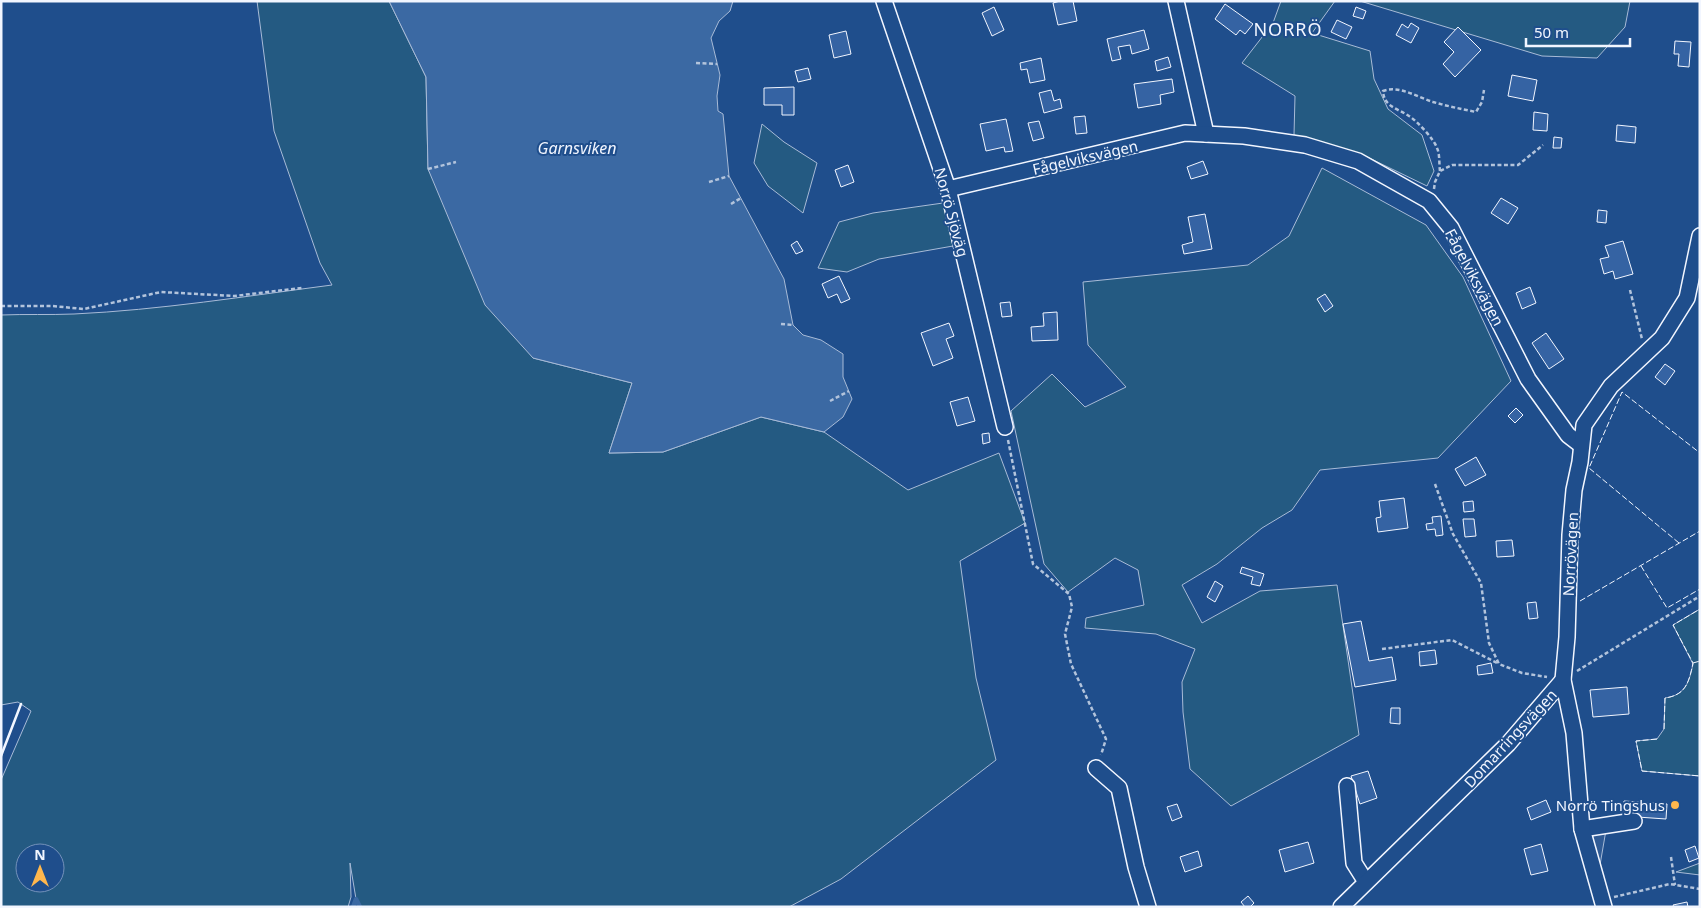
<svg xmlns="http://www.w3.org/2000/svg" width="1701" height="908" font-family="'Noto Sans',sans-serif">
	<style>
		.green { fill: #245a82; stroke: #a8bbd7; fill-rule: evenodd }
		.parking { fill: #305b95; stroke: #a8bbd7 }
		.water { fill: #3b69a3; stroke: #a8bbd7 }
		.lines { fill: none; stroke-linecap: round; stroke-linejoin: round }
		.stream { stroke: #3b69a3; stroke-width: 4.5 }
		.building { fill: #3563a3; stroke: #f2f6ff }
		.minor-casing { stroke: #f2f6ff; stroke-width: 18 }
		.path { stroke: #b3c4dc; stroke-width: 2.5; stroke-dasharray: 4 2.5; stroke-linecap: butt }
		.minor { stroke: #1f4e8c; stroke-width: 15 }
		.fence { stroke: #f2f6ff; stroke-width: 1; stroke-dasharray: 6 2.5; stroke-linecap: butt }
		.wall { stroke: #f2f6ff; stroke-width: 2.5 }
		.poi-dot { fill: #ffb74d; stroke: #1f4e8c; stroke-width: 2 }
		.labels { text-anchor: middle; dominant-baseline: central; stroke-width: 4; stroke-linejoin: round; paint-order: stroke }
		.street-label { font-size: 15px; fill: #f2f6ff; stroke: #1f4e8c }
		.poi-label { font-size: 15px; fill: #f2f6ff; stroke: #1f4e8c; text-anchor: end }
		.water-label { font-size: 16px; font-style: italic; fill: #f2f6ff; stroke: #1f4e8c }
		.quarter-label { font-size: 18px; letter-spacing: 1px; fill: #f2f6ff; stroke: #1f4e8c }
	</style>
	<rect width="100%" height="100%" fill="#1f4e8c"/>
	<g class="green">
		<path d="M257 1H389L426 77 428 169 533 358 632 383 609 453 663 452 761 417 824 432 908 490 999 453 1025 523 960 561 976 678 996 760 841 879 789 907H360L356 899 350 863 351 897 348 907H1V780L31 711 18 702 1 705V315C25 314 50 315 74 314 160 310 247 296 332 285L320 263 274 131ZM25 853H55V883H25Z"/>
		<polygon points="1281,1 1335,1 1312,33 1370,51 1374,79 1388,109 1422,135 1434,171 1427,186 1363,155 1294,135 1295,96 1242,63 1273,23"/>
		<polygon points="1360,1 1630,1 1625,27 1597,58 1542,56"/>
		<polygon points="762,124 784,142 817,163 803,213 768,186 754,163"/>
		<polygon points="1322,168 1426,225 1463,277 1511,381 1438,458 1320,470 1292,510 1262,528 1217,564 1182,585 1202,623 1260,591 1337,585 1359,735 1231,806 1190,769 1183,712 1182,682 1195,649 1156,634 1085,628 1086,618 1144,605 1138,570 1115,558 1068,592 1044,564 1011,411 1052,374 1085,407 1126,387 1088,345 1083,282 1248,265 1289,236"/>
		<polygon points="943,203 953,246 879,259 847,272 818,268 839,222 873,213"/>
		<path d="M1700 609V776L1642 771 1636 741 1657 739 1664 729 1665 698C1686 695 1689 682 1693 664L1673 625Z"/>
		<polygon points="1700,863 1700,875 1676,872"/>
	</g>
	<polygon class="parking" points="1606,830 1600,865 1590,834"/>
	<polygon class="water" points="389,1 733,1 730,11 719,21 711,38 720,75 717,96 718,111 723,114 729,176 784,279 793,325 803,335 821,340 843,354 843,377 852,399 843,417 824,432 761,417 663,452 609,453 632,383 533,358 485,305 428,169 426,77"/>
	<g class="lines">
		<polyline class="stream" points="353,907 356,899 360,907"/>
	</g>
	<g class="building">
		<polygon points="1060,1 1073,1 1077,21 1058,25 1053,3"/>
		<polygon points="1225,4 1253,24 1245,34 1240,30 1236,35 1215,19"/>
		<polygon points="994,7 1004,30 992,36 982,13"/>
		<polygon points="1356,7 1366,11 1363,19 1353,16"/>
		<polygon points="1337,20 1352,27 1346,39 1331,32"/>
		<polygon points="1411,23 1419,28 1411,43 1396,35 1402,24 1408,28"/>
		<polygon points="1458,27 1481,50 1455,77 1443,64 1454,52 1444,42"/>
		<polygon points="1144,30 1149,49 1132,54 1130,45 1118,47 1121,59 1112,61 1107,39"/>
		<polygon points="846,31 851,54 834,58 829,35"/>
		<polygon points="1675,41 1691,42 1689,67 1678,66 1679,54 1674,54"/>
		<polygon points="1168,57 1171,67 1157,71 1155,61"/>
		<polygon points="1041,58 1045,80 1030,83 1027,69 1021,70 1020,63"/>
		<polygon points="808,68 811,79 798,82 795,71"/>
		<polygon points="1512,75 1537,80 1533,101 1508,96"/>
		<polygon points="1172,79 1174,92 1160,95 1161,104 1138,108 1134,84"/>
		<polygon points="794,87 794,115 782,115 782,105 764,105 764,88"/>
		<polygon points="1051,90 1054,101 1060,99 1062,108 1044,113 1039,93"/>
		<polygon points="1534,112 1548,114 1547,131 1533,130"/>
		<polygon points="1085,116 1087,133 1076,134 1074,117"/>
		<polygon points="1006,119 1013,151 1005,152 1004,147 986,151 980,124"/>
		<polygon points="1039,121 1044,138 1033,141 1028,123"/>
		<polygon points="1617,125 1636,127 1635,143 1616,141"/>
		<polygon points="1554,137 1562,138 1561,148 1553,148"/>
		<polygon points="1203,161 1208,174 1191,179 1187,167"/>
		<polygon points="848,165 854,182 841,187 835,170"/>
		<polygon points="1501,198 1518,208 1508,224 1491,213"/>
		<polygon points="1598,210 1607,211 1606,223 1597,222"/>
		<polygon points="1205,214 1212,249 1184,254 1182,245 1193,242 1188,217"/>
		<polygon points="797,241 803,251 796,254 791,245"/>
		<polygon points="1623,241 1633,274 1615,279 1613,271 1604,274 1600,259 1609,257 1605,246"/>
		<polygon points="839,276 850,299 841,303 837,294 828,298 822,284"/>
		<polygon points="1530,287 1536,303 1522,309 1516,293"/>
		<polygon points="1325,294 1333,306 1325,312 1317,299"/>
		<polygon points="1010,302 1012,316 1002,317 1000,303"/>
		<polygon points="1057,312 1058,340 1032,341 1031,327 1044,326 1043,313"/>
		<polygon points="949,323 954,336 946,339 953,358 933,366 921,333"/>
		<polygon points="1546,333 1564,359 1549,369 1532,343"/>
		<polygon points="1665,364 1675,371 1665,385 1655,377"/>
		<polygon points="968,397 975,421 957,426 950,402"/>
		<polygon points="1516,408 1523,415 1515,423 1508,416"/>
		<polygon points="989,433 990,442 983,444 982,434"/>
		<polygon points="1476,457 1486,475 1465,486 1455,469"/>
		<polygon points="1404,498 1408,528 1378,532 1376,518 1381,517 1379,501"/>
		<polygon points="1473,501 1474,511 1464,512 1463,502"/>
		<polygon points="1441,516 1443,535 1436,536 1435,529 1427,530 1426,524 1433,523 1432,517"/>
		<polygon points="1463,519 1474,519 1476,536 1465,537"/>
		<polygon points="1512,540 1514,556 1497,557 1496,541"/>
		<polygon points="1242,567 1264,574 1260,586 1251,584 1253,577 1240,573"/>
		<polygon points="1215,581 1223,586 1215,602 1207,597"/>
		<polygon points="1536,602 1538,618 1529,619 1527,603"/>
		<polygon points="1361,621 1369,661 1392,657 1396,680 1355,687 1343,624"/>
		<polygon points="1435,650 1437,664 1420,666 1419,652"/>
		<polygon points="1491,663 1493,673 1478,675 1477,666"/>
		<polygon points="1627,687 1629,714 1593,717 1590,690"/>
		<polygon points="1391,708 1400,708 1400,724 1390,723"/>
		<polygon points="1368,771 1377,798 1360,804 1351,776"/>
		<polygon points="1546,800 1551,812 1531,820 1527,808"/>
		<polygon points="1624,801 1667,804 1666,819 1623,816"/>
		<polygon points="1177,804 1182,817 1172,821 1167,807"/>
		<polygon points="1308,842 1314,863 1285,872 1279,850"/>
		<polygon points="1541,844 1548,871 1531,875 1524,849"/>
		<polygon points="1695,846 1699,858 1689,862 1685,850"/>
		<polygon points="1198,851 1202,866 1185,872 1180,857"/>
		<polygon points="1248,896 1254,903 1250,907 1245,907 1241,902"/>
		<polygon points="1687,902 1688,907 1674,907 1673,905"/>
	</g>
	<g class="lines">
		<defs>
			<g id="minor">
				<polyline points="884,1 948,189 1005,427"/>
				<polyline points="1176,1 1206,134"/>
				<polyline points="948,189 1185,133 1244,136 1305,145 1358,161 1429,201 1451,228 1528,379 1568,435 1581,445"/>
				<polyline points="1096,768 1119,788 1136,867 1148,907"/>
				<polyline points="1347,786 1354,863 1366,882"/>
				<polyline points="1582,829 1634,821"/>
				<polyline points="1341,907 1508,744 1563,680"/>
				<polyline points="1604,907 1582,829 1574,733 1563,680 1567,637 1570,535 1574,490 1580,462 1584,425 1611,386 1662,338 1687,298 1700,236"/>
			</g>
		</defs>
		<use href="#minor" class="minor-casing"/>
		<g class="path">
			<polyline points="696,63 717,64"/>
			<polyline points="428,169 456,162"/>
			<path d="M1440 171C1439 165 1440 154 1437 148 1434 139 1417 121 1409 116 1397 108 1384 107 1383 91 1399 85 1417 97 1433 102 1447 106 1461 109 1476 112L1482 102 1484 90"/>
			<polyline points="709,182 729,176"/>
			<polyline points="1434,189 1435,182 1440,171 1452,165 1518,165 1543,145"/>
			<polyline points="731,204 741,198"/>
			<polyline points="1630,290 1642,339"/>
			<polyline points="1,306 52,306 84,309 161,292 234,296 302,288"/>
			<polyline points="781,324 793,325"/>
			<polyline points="830,401 849,391"/>
			<polyline points="1008,440 1033,564 1069,594 1072,607 1065,634 1071,664 1106,739 1101,755"/>
			<polyline points="1435,484 1453,534 1481,583 1489,643 1499,664 1522,673 1547,677"/>
			<polyline points="1382,649 1452,640 1499,664"/>
			<polyline points="1577,671 1700,596"/>
			<polyline points="1671,857 1675,885"/>
			<polyline points="1614,897 1670,884 1700,889"/>
		</g>
		<use href="#minor" class="minor"/>
		<g class="fence">
			<polyline points="1679,543 1589,468 1622,392 1700,453"/>
			<polyline points="1641,566 1667,608 1700,589"/>
			<polyline points="1580,601 1700,531"/>
			<polyline points="1693,663 1700,661"/>
			<path d="M1664 729 1665 698C1686 695 1689 682 1693 663L1673 625 1700 609"/>
			<polyline points="1657,739 1636,741 1642,771 1700,776"/>
		</g>
		<polyline class="wall" points="1,756 21,704"/>
	</g>
	<circle class="poi-dot" cx="1675" cy="805" r="5"/>
	<g class="labels">
		<g class="street-label">
			<text transform="translate(1085 157) rotate(-13)">Fågelviksvägen</text>
			<text transform="translate(952 212) rotate(75)">Norrö Sjöväg</text>
			<text transform="translate(1475 277) rotate(62)">Fågelviksvägen</text>
			<text transform="translate(1570 554) rotate(-87)">Norrövägen</text>
			<text transform="translate(1510 738) rotate(-47)">Domarringsvägen</text>
		</g>
		<g class="poi-label">
			<text x="1665" y="805">Norrö Tingshus</text>
		</g>
		<g class="water-label">
			<text x="577" y="148">Garnsviken</text>
		</g>
		<g class="quarter-label">
			<text x="1288" y="29">NORRÖ</text>
		</g>
	</g>
	<rect width="1701" height="908" fill="none" stroke="#f2f6ff" stroke-width="5"/>
	<g transform="translate(40 868)"><circle r="24" fill="#1f4e8c" stroke="#7391ba"/>
	<path d="M0-4L9 19L0 12L-9 19Z" fill="#ffb74d"/>
	<text y="-8" font-size="14" font-weight="bold" text-anchor="middle" fill="#f2f6ff">N</text>
	</g>
	<path d="M1526 38v8h104v-8" fill="none" stroke="#f2f6ff" stroke-width="2.5"/>
	<text x="1534" y="38" font-size="15" fill="#f2f6ff" stroke="#1f4e8c" stroke-width="4" paint-order="stroke">50 m</text>
</svg>
